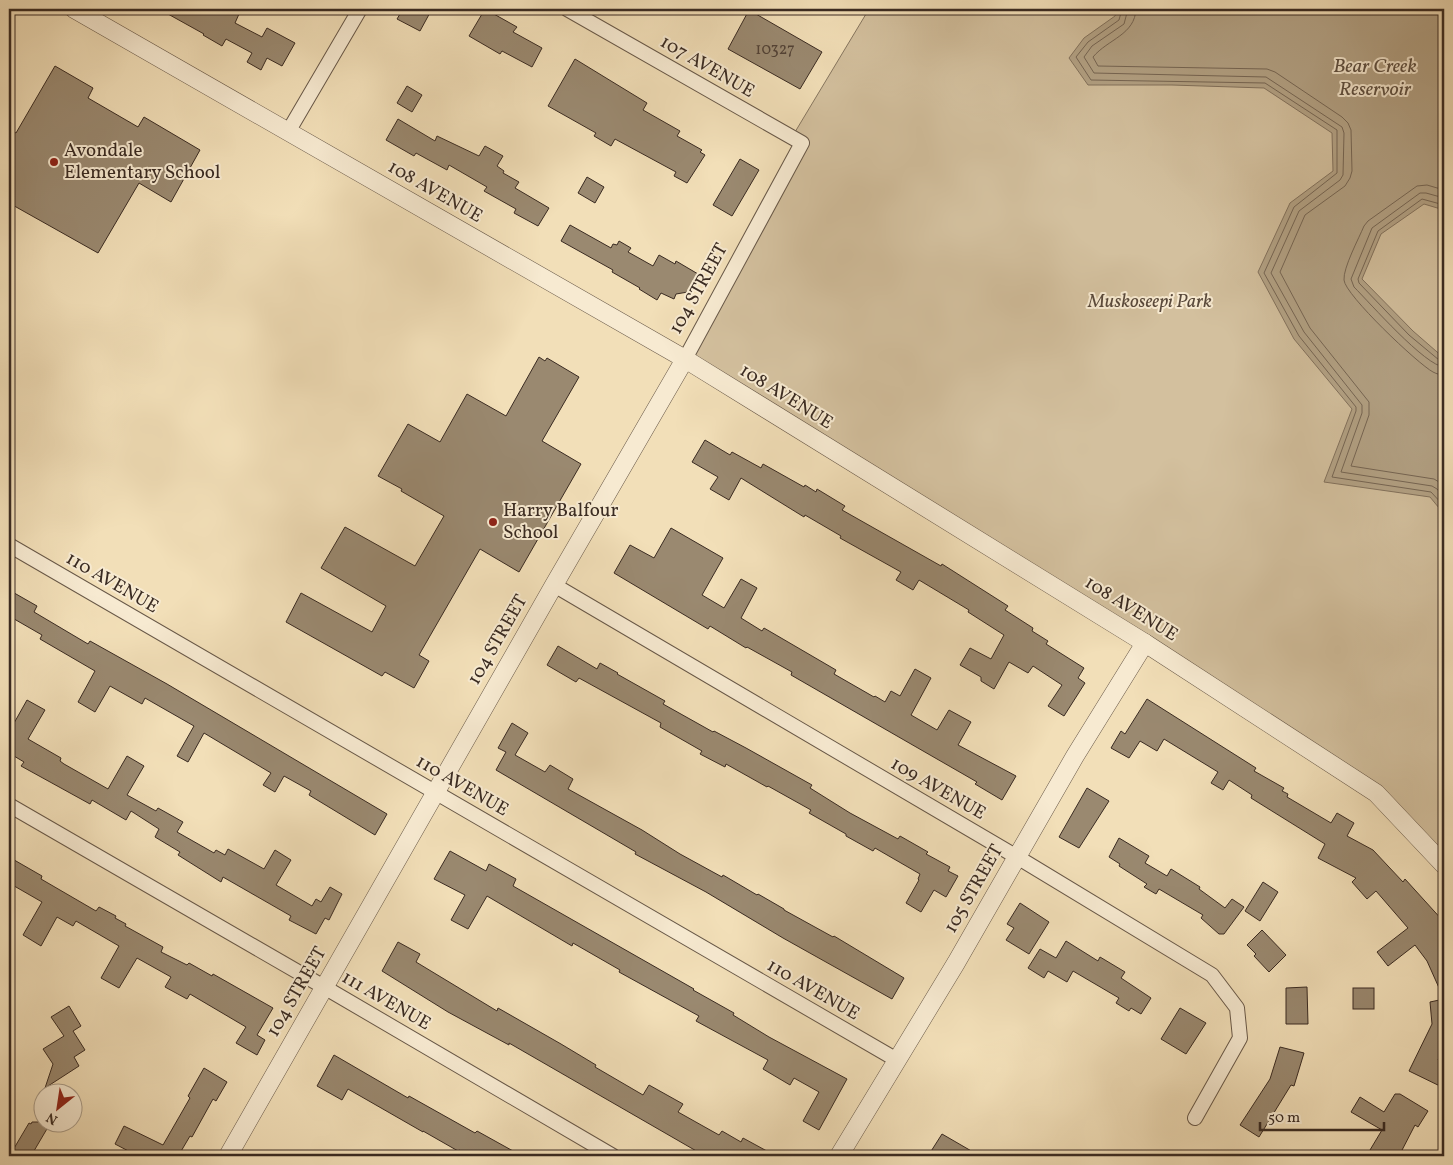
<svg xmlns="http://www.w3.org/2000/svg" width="1453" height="1165" font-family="Vollkorn,serif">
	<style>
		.green { fill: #d3c09e; stroke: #867660 }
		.water { fill: #b3a285; stroke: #83725d }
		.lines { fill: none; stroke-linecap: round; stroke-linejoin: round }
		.shore { stroke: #766654; stroke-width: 1 }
		.building { fill: #9a8970; stroke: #3a2b22 }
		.minor-casing { stroke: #685848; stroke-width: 16 }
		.tertiary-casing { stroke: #685848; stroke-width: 19 }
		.minor { stroke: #f7ead1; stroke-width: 14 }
		.tertiary { stroke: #f7ead1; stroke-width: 18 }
		.poi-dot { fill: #8f2418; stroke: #f7ead1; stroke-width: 2 }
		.labels { text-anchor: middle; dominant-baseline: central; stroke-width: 4; stroke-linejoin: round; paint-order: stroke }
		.number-label { font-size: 16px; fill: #524236 }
		.street-label { font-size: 19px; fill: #3a2b22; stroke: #f7ead1 }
		.poi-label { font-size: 19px; fill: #3a2b22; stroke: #f7ead1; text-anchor: start }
		.park-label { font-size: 19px; font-style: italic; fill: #59493b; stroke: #f7ead1 }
		.water-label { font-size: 20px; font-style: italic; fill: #5e4f40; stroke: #f7ead1 }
	</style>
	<rect width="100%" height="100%" fill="#f2dfb8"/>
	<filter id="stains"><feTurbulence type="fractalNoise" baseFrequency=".004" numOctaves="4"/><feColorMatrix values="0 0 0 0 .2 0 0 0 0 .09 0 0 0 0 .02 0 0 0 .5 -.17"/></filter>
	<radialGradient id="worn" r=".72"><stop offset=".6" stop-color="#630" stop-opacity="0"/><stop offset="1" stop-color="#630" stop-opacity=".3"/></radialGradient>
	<polygon class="green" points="858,9 1444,9 1444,875 1361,778 681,361 802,144 792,137 866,14"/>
	<polygon class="water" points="1118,9 1444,9 1444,210 1424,204 1381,234 1362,279 1413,331 1444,358 1444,514 1430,497 1324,482 1352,409 1294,339 1258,272 1290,203 1333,171 1332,133 1264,88 1172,85 1088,85 1069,58 1084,38 1115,16"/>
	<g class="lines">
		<g class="shore">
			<polyline points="1122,9 1119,20 1088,42 1076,57 1091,80 1265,83 1337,130 1337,173 1294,207 1264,273 1299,336 1356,407 1356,411 1332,477 1431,492 1444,506"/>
			<polyline points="1128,9 1124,24 1092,46 1084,57 1094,73 1266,77 1342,127 1344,133 1343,175 1340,180 1299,211 1271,273 1304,332 1362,405 1362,413 1341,472 1432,486 1437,489 1444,497"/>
			<path d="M1136 9C1135 35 1108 39 1093 57L1098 66 1267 69 1275 72 1342 117 1348 123 1351 130 1352 171 1350 178 1345 186 1305 215 1280 272 1310 328 1369 402V415L1351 466 1434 479 1444 485"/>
			<path d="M1444 190 1427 185 1417 186 1368 221 1364 226C1359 238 1343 268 1344 280 1345 295 1418 364 1433 372 1437 374 1440 375 1444 375"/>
			<path d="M1444 198 1426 193H1420L1372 228 1351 279 1354 287C1370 303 1425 366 1444 367"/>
			<polyline points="1444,205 1422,199 1378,231 1358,279 1359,283 1409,335 1439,360 1444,361"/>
		</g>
	</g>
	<g class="building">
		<polygon points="159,9 228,9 239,14 235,23 262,37 267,28 295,43 282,66 267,58 261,70 247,62 252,53 226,39 222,46 203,35 204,34"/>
		<polygon points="403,9 432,9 420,31 397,19"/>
		<polygon points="485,9 517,27 513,32 542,48 532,67 502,51 500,54 469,36"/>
		<polygon points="749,10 822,52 800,89 728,49"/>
		<polygon points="575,59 647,103 643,110 680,131 677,136 702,150 700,152 705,155 687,183 674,176 676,172 615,139 611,146 594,136 596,133 548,106"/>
		<polygon points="55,66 93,88 88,98 138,127 144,117 200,150 171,202 139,183 98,253 9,203 9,141 14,132 16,133"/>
		<polygon points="407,86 422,95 412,112 397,103"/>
		<polygon points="398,119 435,141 437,136 479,156 485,146 503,156 497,166 504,171 503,173 519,182 515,188 549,208 538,226 514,213 516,209 484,191 487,187 449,165 447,170 416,153 414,156 386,140"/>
		<polygon points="740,159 759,170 732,216 713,205"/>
		<polygon points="587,177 604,187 595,203 578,193"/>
		<polygon points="570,225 611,248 613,244 617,245 619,241 631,248 628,252 653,266 659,255 675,264 676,261 698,274 688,292 676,294 674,299 661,293 657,300 639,289 640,288 612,272 613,270 561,241"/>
		<polygon points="539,357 545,361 547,358 579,377 542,441 581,464 519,572 480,549 419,655 429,661 414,688 385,672 382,676 286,622 301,593 372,632 386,606 321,568 345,527 415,566 444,516 401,491 402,489 378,476 408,424 440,442 467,394 506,416"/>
		<polygon points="705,440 730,455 732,452 761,468 763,464 804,487 805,485 816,492 817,489 845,506 842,510 941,566 942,564 1008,606 1005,610 1033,628 1032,631 1048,641 1046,644 1084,668 1078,678 1085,683 1064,716 1048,706 1062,685 1033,666 1028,673 1009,662 994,689 981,681 981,677 960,665 970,648 991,659 1004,635 968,612 969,610 919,580 913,590 896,580 901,572 840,538 841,536 805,515 804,517 741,478 729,500 710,489 718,477 692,462"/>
		<polygon points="671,528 723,558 702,595 724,608 741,579 757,588 741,618 762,631 764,628 836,670 834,674 874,697 875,696 885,702 891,691 900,696 915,669 931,678 911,715 937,730 949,710 971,722 958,745 1016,776 1002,800 975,784 977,782 791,675 792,672 747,647 746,648 710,626 708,629 614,573 630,545 654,558"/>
		<polygon points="9,590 37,606 34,612 88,644 90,641 167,684 387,814 375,835 309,795 311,791 284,776 275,792 263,785 271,773 204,733 188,762 177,756 194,726 145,698 142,704 110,686 95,712 78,702 95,671 40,639 42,635 9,616"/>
		<polygon points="558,646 597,669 600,663 618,673 617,674 665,701 663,704 713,732 714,731 746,748 812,785 810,788 850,813 898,839 900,836 928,852 926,854 950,867 948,871 958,876 946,897 934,890 921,912 906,903 919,880 918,879 920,874 875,848 873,851 846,836 846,834 809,813 811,810 768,786 767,787 726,764 725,767 700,754 702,751 660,727 661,723 579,678 576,682 547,665"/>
		<polygon points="1147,699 1256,768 1254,771 1284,788 1282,791 1288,794 1287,797 1331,823 1337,813 1354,823 1347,836 1373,850 1403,882 1405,879 1444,922 1444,1055 1440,1055 1438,1060 1444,1063 1444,1088 1409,1071 1432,1024 1430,1002 1444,999 1427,961 1415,945 1388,966 1377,952 1408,928 1376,891 1367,899 1352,882 1356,878 1318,858 1325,844 1251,798 1252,795 1229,780 1223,790 1211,783 1218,772 1164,739 1157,751 1140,741 1129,758 1111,748 1121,731 1125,734"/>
		<polygon points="27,700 45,710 28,739 61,758 60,761 64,764 108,789 127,756 144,766 127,795 156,811 158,808 183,822 177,832 214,853 216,850 225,855 228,849 264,869 275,850 291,860 276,885 312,906 316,899 321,902 330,887 342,894 329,920 325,918 316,934 289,920 291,916 223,877 221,882 178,855 180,852 155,837 159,829 131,811 126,820 92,800 90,804 21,766 24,762 9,753 9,732"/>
		<polygon points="512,723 528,733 515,755 545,772 550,765 573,779 568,789 642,830 680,854 722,877 723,875 757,895 758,894 784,909 784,910 833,937 834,936 904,978 892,999 783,938 706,892 635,854 636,852 496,770 506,752 498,748"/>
		<polygon points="1087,788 1109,801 1079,848 1059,837"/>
		<polygon points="1119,838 1149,856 1145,863 1167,876 1171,869 1200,887 1199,889 1225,908 1232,899 1244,907 1224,934 1219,934 1201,918 1203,915 1159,889 1156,894 1144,887 1147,884 1119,866 1120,864 1109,857"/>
		<polygon points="450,851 486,871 489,864 516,879 513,886 694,989 693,990 734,1013 733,1015 769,1037 847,1079 819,1130 803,1121 819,1092 794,1078 790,1085 763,1069 768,1060 696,1021 699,1016 619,972 620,970 573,943 572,946 487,896 468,929 451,920 465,895 434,879"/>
		<polygon points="9,857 42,876 41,879 96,911 99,907 116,916 115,918 126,924 125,926 163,947 161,952 187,965 189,963 212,976 213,974 273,1008 257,1035 265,1040 257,1055 236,1043 246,1027 190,994 187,999 165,987 171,977 137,958 119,988 101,978 119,946 76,921 73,926 57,917 41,946 23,935 42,902 9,883"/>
		<polygon points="1263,882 1278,892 1260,921 1245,911"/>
		<polygon points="1020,903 1049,922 1029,954 1006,940 1014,928 1007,924"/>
		<polygon points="1262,930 1286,955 1269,972 1254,956 1256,954 1247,945"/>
		<polygon points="1066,941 1098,961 1100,957 1125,972 1121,978 1151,998 1141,1014 1131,1008 1129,1011 1116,1003 1119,998 1073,971 1067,982 1048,971 1044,978 1028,968 1040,949 1056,958"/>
		<polygon points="398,942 420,954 416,962 497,1011 498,1008 561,1044 596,1065 595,1067 643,1095 649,1085 683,1104 678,1112 719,1135 722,1131 741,1142 743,1138 776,1156 705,1156 509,1043 509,1045 448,1012 382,971"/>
		<polygon points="1307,987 1308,1024 1286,1024 1286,988"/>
		<rect x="1353" y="988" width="21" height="21"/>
		<polygon points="69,1006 81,1026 73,1031 85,1050 74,1057 79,1066 45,1088 53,1064 43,1049 64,1036 51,1017"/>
		<polygon points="1180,1008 1206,1023 1186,1054 1161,1039"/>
		<polygon points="1280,1047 1304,1053 1294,1086 1291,1085 1259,1137 1240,1125 1270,1079"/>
		<polygon points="334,1055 408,1098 409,1096 475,1133 477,1131 522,1156 471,1156 459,1150 458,1151 423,1131 423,1132 348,1089 342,1100 317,1086"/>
		<polygon points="204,1068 227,1082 216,1101 213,1099 192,1137 190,1136 180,1153 186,1156 138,1156 115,1144 124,1126 163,1145 190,1098 188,1096"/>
		<polygon points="1395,1094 1400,1094 1428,1111 1418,1127 1415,1125 1400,1154 1397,1153 1395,1156 1381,1156 1370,1150 1382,1130 1351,1112 1360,1097 1384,1112"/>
		<polygon points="32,1122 51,1122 31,1156 23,1156 13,1150 29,1123 31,1124"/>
		<polygon points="942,1134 980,1156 928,1156"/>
	</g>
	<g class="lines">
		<defs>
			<g id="minor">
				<polyline points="567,9 802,143 685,359"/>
				<polyline points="288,132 360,9"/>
				<polyline points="9,545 897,1060"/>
				<polyline points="554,585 1017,857 1212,975 1237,1008 1240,1038 1195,1118"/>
				<polyline points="9,805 324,987 613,1156"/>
			</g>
			<g id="tertiary">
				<polyline points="74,9 685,359 1145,643 1376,793 1444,865"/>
				<polyline points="228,1156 554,585 685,359"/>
				<polyline points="839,1156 956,963 1075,756 1145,643"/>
			</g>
		</defs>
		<use href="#minor" class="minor-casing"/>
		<use href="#tertiary" class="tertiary-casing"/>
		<use href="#minor" class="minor"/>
		<use href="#tertiary" class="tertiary"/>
	</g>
	<g class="poi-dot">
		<circle cx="54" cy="162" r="5"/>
		<circle cx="493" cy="522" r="5"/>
	</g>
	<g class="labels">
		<g class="number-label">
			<text x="775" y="50">10327</text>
		</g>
		<g class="street-label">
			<text transform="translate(707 67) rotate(30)">107 AVENUE</text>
			<text transform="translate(435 192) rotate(30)">108 AVENUE</text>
			<text transform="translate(699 289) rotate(-61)">104 STREET</text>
			<text transform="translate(786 397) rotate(32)">108 AVENUE</text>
			<text transform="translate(112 583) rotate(30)">110 AVENUE</text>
			<text transform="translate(1131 609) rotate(32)">108 AVENUE</text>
			<text transform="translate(498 640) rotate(-60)">104 STREET</text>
			<text transform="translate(462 786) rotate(30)">110 AVENUE</text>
			<text transform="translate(938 789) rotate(30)">109 AVENUE</text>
			<text transform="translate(974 889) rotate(-60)">105 STREET</text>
			<text transform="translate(813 990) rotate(30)">110 AVENUE</text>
			<text transform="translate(297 992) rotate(-60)">104 STREET</text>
			<text transform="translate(386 1001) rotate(30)">111 AVENUE</text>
		</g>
		<g class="poi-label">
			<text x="64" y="151">Avondale<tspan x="64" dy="22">Elementary School</tspan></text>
			<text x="503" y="511">Harry Balfour<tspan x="503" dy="22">School</tspan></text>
		</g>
		<g class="park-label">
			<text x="1150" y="302">Muskoseepi Park</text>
		</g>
		<g class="water-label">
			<text x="1375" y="67">Bear Creek<tspan x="1375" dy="23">Reservoir</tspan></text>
		</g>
	</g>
	<rect width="1453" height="1165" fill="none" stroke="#f2dfb8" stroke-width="30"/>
	<rect x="10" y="10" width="1433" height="1145" fill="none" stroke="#3a2b22" stroke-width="2.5"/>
	<rect x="15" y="15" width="1423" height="1135" fill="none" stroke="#3a2b22"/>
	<g transform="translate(58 1108) rotate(210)"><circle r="24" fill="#f7ead1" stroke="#ab9e8b"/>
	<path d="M0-4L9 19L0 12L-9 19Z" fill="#8f2418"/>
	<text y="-8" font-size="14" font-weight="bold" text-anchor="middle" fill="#3a2b22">N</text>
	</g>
	<path d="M1260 1122v8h124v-8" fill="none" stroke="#3a2b22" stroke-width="2.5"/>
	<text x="1268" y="1122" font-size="15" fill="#3a2b22" stroke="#f7ead1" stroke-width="4" paint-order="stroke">50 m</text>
	<rect width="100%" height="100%" filter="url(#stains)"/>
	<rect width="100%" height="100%" fill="url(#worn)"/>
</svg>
